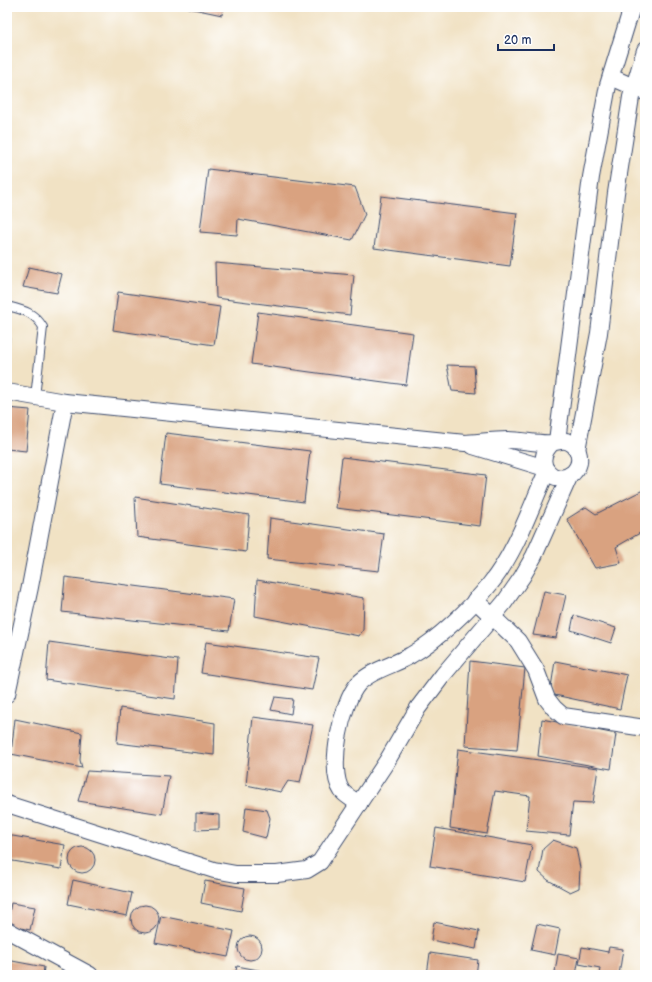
<svg xmlns="http://www.w3.org/2000/svg" width="652" height="982" font-family="'Balsamiq Sans',sans-serif">
	<style>
		.building { fill: #d9a280 }
		.lines { fill: none; stroke-linecap: round; stroke-linejoin: round }
		.lane-casing { stroke: #3b4a6d; stroke-width: 10 }
		.street-casing { stroke: #3b4a6d; stroke-width: 18 }
		.lane { stroke: #fff; stroke-width: 8 }
		.street { stroke: #fff; stroke-width: 16 }
	</style>
	<rect width="100%" height="100%" fill="#fff"/>
	<filter id="ink" filterUnits="userSpaceOnUse"><feTurbulence type="fractalNoise" baseFrequency=".025" numOctaves="2"/><feDisplacementMap in="SourceGraphic" scale="8" xChannelSelector="R" yChannelSelector="G"/><feConvolveMatrix kernelMatrix="1 2 1 2 8 2 1 2 1" color-interpolation-filters="sRGB"/></filter>
	<filter id="wash" filterUnits="userSpaceOnUse"><feTurbulence type="fractalNoise" baseFrequency=".012" numOctaves="4" result="noise"/><feDisplacementMap in="SourceGraphic" scale="16" xChannelSelector="R" yChannelSelector="G"/><feGaussianBlur stdDeviation="0.9" result="paint"/><feColorMatrix in="noise" values="0 0 0 0 0 0 0 0 0 0 0 0 0 0 0 0 0 1.4 0 .05"/><feComposite in="paint" operator="in"/></filter>
	<g filter="url(#wash)">
		<rect width="100%" height="100%" fill="#f1e2c4"/>
		<g id="blocks">
			<g class="building">
				<polygon points="184,7 223,7 222,15"/>
				<polygon points="208,169 355,187 365,214 352,240 238,219 237,235 200,232"/>
				<polygon points="381,196 517,213 510,266 374,248"/>
				<polygon points="215,263 354,275 350,315 216,298"/>
				<polygon points="29,267 62,274 57,293 23,287"/>
				<polygon points="118,292 220,307 214,345 113,330"/>
				<polygon points="258,312 413,333 406,385 251,364"/>
				<polygon points="7,325 10,325 9,364 7,363"/>
				<polygon points="447,365 474,366 476,393 452,391"/>
				<polygon points="7,408 30,410 26,451 7,449"/>
				<polygon points="166,433 310,451 304,502 160,484"/>
				<polygon points="342,457 486,475 480,526 336,508"/>
				<polygon points="645,489 645,530 616,547 621,563 595,568 567,519 586,507 596,514"/>
				<polygon points="135,497 249,515 246,552 137,537"/>
				<polygon points="270,518 384,534 379,571 267,559"/>
				<polygon points="65,577 234,599 229,631 62,612"/>
				<polygon points="257,580 364,598 363,630 359,636 255,616"/>
				<polygon points="544,591 566,595 556,638 533,635"/>
				<polygon points="574,615 616,628 611,643 571,630"/>
				<polygon points="49,642 178,660 175,699 46,680"/>
				<polygon points="206,642 319,658 312,690 201,673"/>
				<polygon points="470,661 525,668 517,750 465,746"/>
				<polygon points="555,661 627,675 620,709 550,694"/>
				<polygon points="275,697 293,699 291,714 271,710"/>
				<polygon points="120,708 215,723 214,755 117,743"/>
				<polygon points="253,717 313,725 300,783 288,781 281,792 246,785"/>
				<polygon points="15,719 82,733 80,760 82,768 11,754"/>
				<polygon points="542,719 616,734 611,769 538,756"/>
				<polygon points="458,749 598,768 593,803 573,802 569,835 526,831 530,796 495,791 487,834 450,828"/>
				<polygon points="87,771 169,776 162,814 78,801"/>
				<polygon points="246,807 267,810 270,818 266,838 243,832"/>
				<polygon points="196,813 219,815 219,829 196,830"/>
				<polygon points="436,828 532,845 525,882 430,866"/>
				<polygon points="7,835 65,845 61,869 7,860"/>
				<polygon points="553,840 576,848 580,868 579,888 570,892 548,880 539,872 543,849"/>
				<circle cx="82" cy="860" r="13"/>
				<polygon points="73,880 132,893 127,916 68,904"/>
				<polygon points="205,881 245,888 241,911 201,903"/>
				<polygon points="11,903 35,907 30,930 7,925"/>
				<circle cx="145" cy="919" r="14"/>
				<polygon points="161,916 234,931 228,957 155,943"/>
				<polygon points="434,922 479,931 476,949 431,940"/>
				<polygon points="537,924 560,929 555,955 531,950"/>
				<circle cx="250" cy="948" r="12"/>
				<polygon points="582,947 608,952 609,947 623,949 619,975 599,975 600,968 579,964"/>
				<polygon points="430,953 478,960 476,975 427,975"/>
				<polygon points="558,954 579,958 576,975 555,972"/>
				<polygon points="7,960 44,967 43,975 7,975"/>
				<polygon points="237,966 279,974 278,975 235,975"/>
			</g>
		</g>
	</g>
	<g filter="url(#ink)">
		<use href="#blocks" fill-opacity="0" stroke="#3b4a6d" stroke-width="1"/>
		<g class="lines">
			<defs>
				<path id="lane" d="M7 306C23 310 34 312 43 327L35 397"/>
				<g id="street">
					<polyline points="611,77 645,92"/>
					<path d="M7 392 65 402 465 443C480 442 494 440 508 440 522 440 538 444 551 443 558 442 563 439 569 442 575 445 579 451 579 457 580 463 577 469 573 473 555 488 530 464 552 443"/>
					<polyline points="557,441 591,177 608,85 632,7"/>
					<polyline points="473,446 545,468"/>
					<polyline points="577,450 599,333 616,193 631,97 645,50"/>
					<polyline points="475,600 518,641 536,670 547,699 554,708 563,716 645,728"/>
					<polyline points="7,694 30,587 65,402"/>
					<polyline points="7,804 214,870 236,874 277,874 307,870 320,862 387,761 418,708 443,675 504,603 522,577 534,556 570,475"/>
					<path d="M359 804C354 800 346 796 342 791 327 770 342 702 358 684 371 670 395 665 411 655 436 641 472 607 490 584 516 552 530 509 547 471"/>
					<polyline points="7,930 90,975"/>
				</g>
			</defs>
			<use href="#lane" class="lane-casing"/>
			<use href="#street" class="street-casing"/>
			<use href="#lane" class="lane"/>
			<use href="#street" class="street"/>
		</g>
	</g>
	<rect width="652" height="982" fill="none" stroke="#fff" stroke-width="24"/>
	<path d="M498 44v6h56v-6" fill="none" stroke="#1b2f5e" stroke-width="2"/>
	<text x="504" y="44" font-size="12" fill="#1b2f5e" stroke="#ffffff" stroke-width="3" paint-order="stroke">20 m</text>
</svg>
